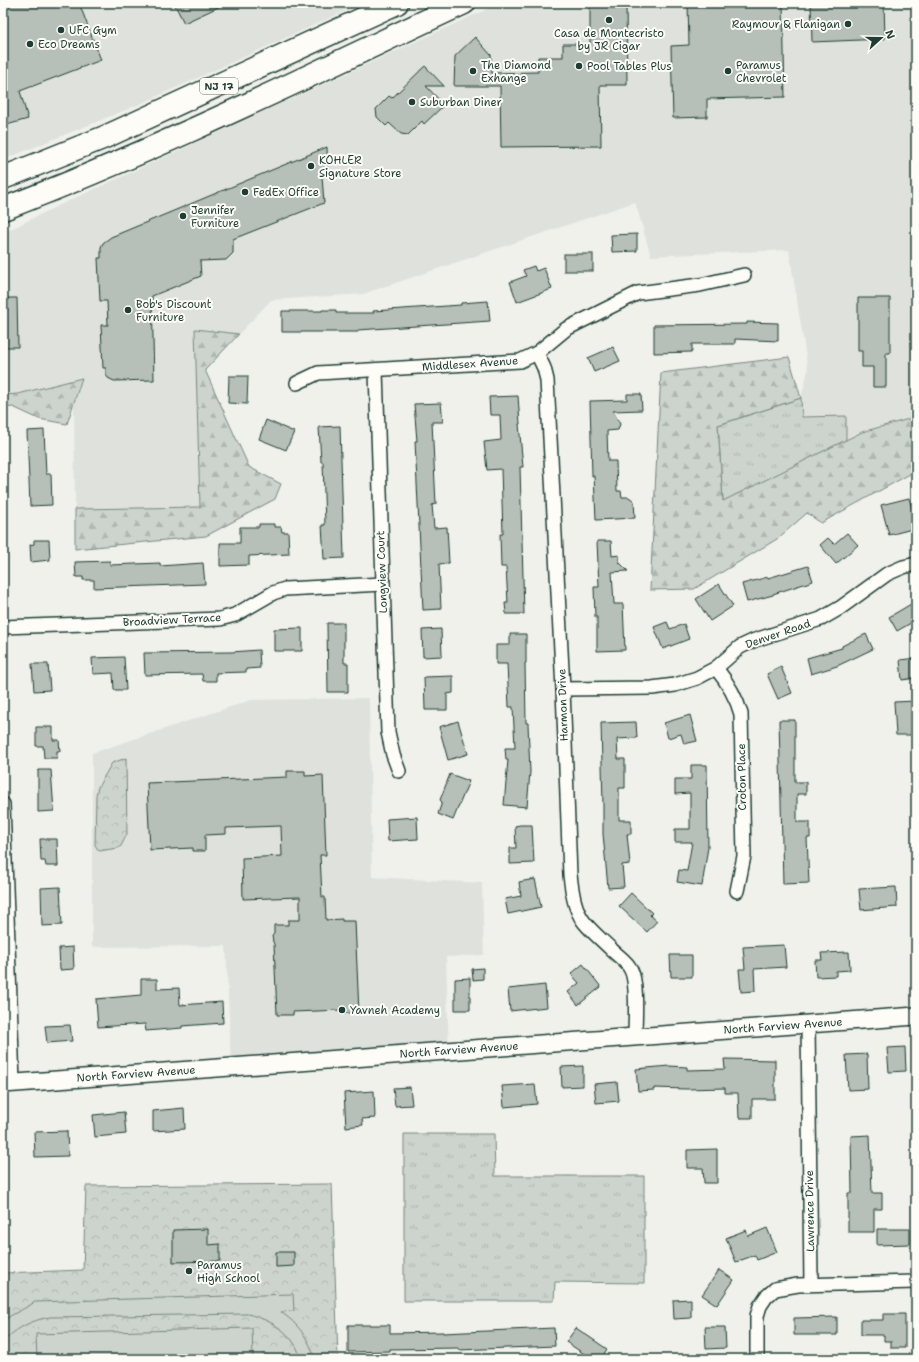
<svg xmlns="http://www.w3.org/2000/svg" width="919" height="1362" font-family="'Shantell Sans',sans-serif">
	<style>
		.built { fill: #dfe2dc }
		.grass { fill: url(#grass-tufts); stroke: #768880 }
		.forest { fill: url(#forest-firs); stroke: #768880 }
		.park { fill: url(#park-crowns); stroke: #768880 }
		.pitch { fill: #cdd3cd; stroke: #768880 }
		.building { fill: #b6bfb8; stroke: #1f3d34 }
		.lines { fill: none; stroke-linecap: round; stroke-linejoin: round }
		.minor-casing { stroke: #1f3d34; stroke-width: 16 }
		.tertiary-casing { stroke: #1f3d34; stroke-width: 20 }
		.trunk-casing { stroke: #1f3d34; stroke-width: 25 }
		.minor { stroke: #fdfcf7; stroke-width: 13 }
		.tertiary { stroke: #fdfcf7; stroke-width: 17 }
		.trunk { stroke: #fdfcf7; stroke-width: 22 }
		.poi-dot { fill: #1f3d34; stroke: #fdfcf7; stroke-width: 1.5 }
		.labels { text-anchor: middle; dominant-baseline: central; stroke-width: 4; stroke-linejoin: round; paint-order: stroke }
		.shield { fill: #fdfcf7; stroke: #62766e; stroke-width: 1 }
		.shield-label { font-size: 10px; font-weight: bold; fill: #1f3d34 }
		.poi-label { font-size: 11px; fill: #1f3d34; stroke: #fdfcf7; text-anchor: start }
		.street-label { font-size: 11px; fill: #1f3d34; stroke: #fdfcf7 }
	</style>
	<defs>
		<pattern id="grass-tufts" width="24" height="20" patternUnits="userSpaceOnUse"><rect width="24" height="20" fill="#cdd3cd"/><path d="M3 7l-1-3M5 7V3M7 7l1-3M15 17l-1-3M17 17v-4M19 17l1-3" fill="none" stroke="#b0b6b1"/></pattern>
		<pattern id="forest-firs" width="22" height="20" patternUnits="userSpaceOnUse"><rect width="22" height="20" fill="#cdd3cd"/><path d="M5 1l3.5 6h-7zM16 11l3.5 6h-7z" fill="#b0b6b1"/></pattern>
		<pattern id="park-crowns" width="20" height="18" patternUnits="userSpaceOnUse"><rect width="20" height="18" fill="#cdd3cd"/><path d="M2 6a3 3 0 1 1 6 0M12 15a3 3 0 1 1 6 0" fill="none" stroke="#b0b6b1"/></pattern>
	</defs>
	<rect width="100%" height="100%" fill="#f0f1eb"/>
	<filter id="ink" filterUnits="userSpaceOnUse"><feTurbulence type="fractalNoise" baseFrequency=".025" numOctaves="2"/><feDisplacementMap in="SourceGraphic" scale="8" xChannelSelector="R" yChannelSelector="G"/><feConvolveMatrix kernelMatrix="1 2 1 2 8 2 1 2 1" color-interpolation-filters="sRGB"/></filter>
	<g filter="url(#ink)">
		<g class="built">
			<polygon points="3,3 363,3 138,105 3,160"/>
			<polygon points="500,3 916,3 916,417 862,432 846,440 846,416 802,417 801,398 808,370 789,250 651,256 635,202 363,294 271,300 239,334 195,329 200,508 75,509 74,401 82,379 18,394 3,395 3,233 51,209"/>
			<polygon points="369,698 372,877 482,883 484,955 446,957 449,1051 231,1067 226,946 92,947 92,753 251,700"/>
		</g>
		<g class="grass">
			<polygon points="801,398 802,417 846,416 846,440 723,502 718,425"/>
			<polygon points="404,1134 494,1134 495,1176 644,1176 644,1283 555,1282 554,1301 404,1301"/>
		</g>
		<g class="forest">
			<polygon points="195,329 239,334 205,370 249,467 281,484 275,499 206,536 75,549 75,509 200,507"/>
			<polygon points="789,357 801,398 718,425 723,501 862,432 916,417 916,473 910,474 821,523 807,513 777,539 694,589 650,590 661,373"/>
			<polygon points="82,378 67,424 39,419 13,407 3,408 3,395 18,394"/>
		</g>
		<g class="park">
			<polygon points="126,758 127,834 121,846 118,848 99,851 95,845 96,795 98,787 112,763"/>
			<polygon points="332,1184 338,1359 3,1359 3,1273 83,1270 86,1186"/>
		</g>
		<g class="pitch">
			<path d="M293 1294 294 1311 281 1312C286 1316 292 1320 296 1325 304 1333 313 1348 314 1359H301C294 1333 273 1321 248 1314L50 1317C32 1320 16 1328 3 1342V1321C13 1313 25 1309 35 1302Z"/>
			<polygon points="252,1328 253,1359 37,1359 36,1334"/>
		</g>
		<g class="building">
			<polygon points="9,3 79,3 101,60 20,91 28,119 3,126 3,5"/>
			<polygon points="174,3 227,3 184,23"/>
			<polygon points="590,3 626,3 627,85 600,85 601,146 501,147 500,86 454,86 455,56 475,37 491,55 492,73 538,72 538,57 563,57 563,44 590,44"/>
			<polygon points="688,3 783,3 785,97 707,99 707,117 673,118 671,46 689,45"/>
			<polygon points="811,3 884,3 885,39 812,42"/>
			<polygon points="425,66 444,86 426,86 444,105 424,124 422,121 408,135 401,134 389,123 386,126 377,117 376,109 389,96 392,98"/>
			<polygon points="327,147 328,176 322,176 324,203 233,239 233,253 226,260 200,261 201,276 152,296 154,380 114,381 108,378 106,375 106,368 103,368 101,325 108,325 107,301 100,301 98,258 101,258 101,247 103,243 111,237"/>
			<polygon points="637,234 637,251 612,252 611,235"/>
			<rect x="564" y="254" width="29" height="17"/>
			<polygon points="534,266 536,271 544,268 552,289 517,302 510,282 526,276 523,270"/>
			<polygon points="3,298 17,298 18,347 3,347"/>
			<polygon points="858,298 890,298 890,353 886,353 886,387 873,387 873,367 862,367 862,351 858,351"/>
			<polygon points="488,301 490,321 358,330 358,332 282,332 282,311 322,311 322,310 336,310 336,313 374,313 373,311 461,305 461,303"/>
			<polygon points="747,322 778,323 778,341 735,339 735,344 692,344 692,352 654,353 654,325 747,324"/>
			<polygon points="613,347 620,361 594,372 588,358"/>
			<polygon points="229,376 248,376 247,404 228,403"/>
			<polygon points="627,394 641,394 642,410 613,411 620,424 618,430 607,431 608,461 616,461 617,491 621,491 622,497 629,497 634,501 635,518 596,520 594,476 592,476 590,401 627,400"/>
			<polygon points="518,396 520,424 519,424 523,467 520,467 524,614 506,614 505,603 508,603 506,567 501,567 500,534 503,534 501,469 487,470 484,442 501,440 500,415 490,415 489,397"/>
			<polygon points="441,403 443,422 432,422 436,504 432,505 434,528 447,527 449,563 439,564 441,609 423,610 415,441 417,441 414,404"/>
			<polygon points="266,420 294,432 286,450 259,439"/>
			<polygon points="340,426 344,558 324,559 322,525 325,525 323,462 321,462 319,427"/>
			<polygon points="44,430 46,474 51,474 52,505 30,506 27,431"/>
			<polygon points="909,498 913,513 916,512 916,528 889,535 881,505"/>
			<polygon points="259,524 274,524 274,527 281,527 282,532 288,532 289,554 249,556 249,565 220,566 220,543 240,543 240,527 259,527"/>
			<polygon points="847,533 858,545 836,564 820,545 828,538 834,544"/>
			<polygon points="34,540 49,540 50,560 31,562 30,545 34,544"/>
			<polygon points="597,541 611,541 612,556 619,555 619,562 628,571 612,572 614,604 623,604 625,650 597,651 597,617 595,617 594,587 599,587"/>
			<polygon points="110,561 110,565 160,563 160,566 203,563 205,584 94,588 94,580 83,580 83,577 76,577 75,562"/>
			<polygon points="808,566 813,581 773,594 773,595 747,602 742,584 768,577 768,578"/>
			<polygon points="719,584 733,606 710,621 696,599"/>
			<polygon points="911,604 916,613 916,620 897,631 889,617"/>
			<polygon points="667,622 670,629 684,624 689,639 663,649 654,627"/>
			<polygon points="327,623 344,623 344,663 348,663 348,692 328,692"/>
			<polygon points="302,628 302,651 274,651 274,629"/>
			<polygon points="441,629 442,656 423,657 422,630"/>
			<polygon points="510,634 526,634 526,663 525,663 526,723 528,723 530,772 527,807 504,805 508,760 506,760 505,748 515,748 513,707 509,707 507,664 496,664 496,645 510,645"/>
			<polygon points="866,634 873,649 837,666 811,674 807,658 842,648 842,646"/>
			<polygon points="259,650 260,668 246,669 246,672 216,673 216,681 203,681 202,674 145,675 144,653 231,652"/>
			<polygon points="124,657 126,690 114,690 113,673 93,674 92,658"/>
			<polygon points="916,658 916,678 902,680 900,660"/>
			<polygon points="32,664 48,664 50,690 34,691"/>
			<polygon points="781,667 792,693 778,699 767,674"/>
			<polygon points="453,676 453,693 447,694 447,710 425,710 424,677"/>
			<polygon points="916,701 916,735 896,735 894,702"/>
			<polygon points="690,715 697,741 684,744 681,734 668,738 664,723"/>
			<polygon points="779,720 795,720 795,782 806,782 806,794 797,794 797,822 810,822 810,838 807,838 809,883 783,884"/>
			<polygon points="458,721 468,754 448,760 439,727"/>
			<polygon points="636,722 637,738 617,739 618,759 625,759 625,788 619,788 619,820 631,820 631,834 627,834 630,864 622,865 624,887 608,888 603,834 603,805 601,723"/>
			<polygon points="36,727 53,727 53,740 59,740 60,751 57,751 57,758 44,758 43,746 36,746"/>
			<polygon points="691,765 707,765 708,847 702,886 677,882 679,870 687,871 692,842 675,842 675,829 690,829 690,793 675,794 675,779 691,779"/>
			<polygon points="38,770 51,770 54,811 38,812"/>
			<polygon points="287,771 305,771 305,776 323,775 326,855 320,855 322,897 325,897 326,920 342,919 342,921 355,921 359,1013 342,1013 342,1010 293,1012 293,1015 277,1015 274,944 273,942 272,936 274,934 274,925 288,925 288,920 300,920 300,897 243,899 242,858 282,856 281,826 226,828 226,834 205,835 205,851 193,851 193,848 150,850 147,783 287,777"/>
			<polygon points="450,774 469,781 453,820 438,814 442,802 440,800"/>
			<polygon points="417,817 418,839 388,841 387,819"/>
			<polygon points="520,825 532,825 534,863 510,864 510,848 516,848 515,826"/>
			<polygon points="40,839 57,839 58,866 46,866 45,861 41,861"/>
			<polygon points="535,879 541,907 508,914 505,899 521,896 519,882"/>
			<polygon points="60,887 62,925 42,926 41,888"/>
			<polygon points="896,887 897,907 861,910 859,889"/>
			<polygon points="631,893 652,913 650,915 657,921 647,932 619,906"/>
			<polygon points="784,945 786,967 754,969 755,991 741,992 739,969 745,969 743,947"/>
			<polygon points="73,947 74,969 60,970 59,948"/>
			<polygon points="849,952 850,970 836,971 836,976 816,977 815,960 822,960 821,953"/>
			<polygon points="670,955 692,955 692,977 671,977"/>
			<polygon points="583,964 601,987 578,1005 568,992 579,983 571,974"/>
			<polygon points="483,968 483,979 473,980 472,969"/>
			<polygon points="470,978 470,1010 455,1010 455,979"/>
			<polygon points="141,979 157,979 157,989 179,988 180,1005 222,1002 223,1023 182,1026 182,1028 146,1031 145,1024 98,1027 96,999 141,995"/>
			<polygon points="545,985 547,1007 510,1011 508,989"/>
			<polygon points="70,1025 72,1041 47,1043 45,1026"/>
			<polygon points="905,1047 906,1071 889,1072 887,1048"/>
			<polygon points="867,1054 868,1089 848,1090 846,1055"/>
			<polygon points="724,1059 775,1060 775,1099 752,1099 752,1118 739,1118 738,1093 725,1093 725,1088 686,1089 654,1088 654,1090 638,1091 636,1069 669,1066 687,1067 687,1070 725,1069"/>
			<polygon points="583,1066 583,1086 562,1087 561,1067"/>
			<polygon points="617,1082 619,1101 596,1103 594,1084"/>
			<polygon points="535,1084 537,1104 504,1107 502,1086"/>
			<polygon points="410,1087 412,1105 395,1106 393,1088"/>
			<polygon points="374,1091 375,1118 362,1119 363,1125 346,1127 344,1093"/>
			<polygon points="184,1108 185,1129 153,1131 153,1111"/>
			<polygon points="124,1112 126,1134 95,1137 93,1115"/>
			<polygon points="67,1131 68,1156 35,1157 34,1132"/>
			<polygon points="870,1135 872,1193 882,1193 882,1209 874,1209 874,1232 848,1232 848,1193 852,1193 851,1136"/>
			<polygon points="717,1149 717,1183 704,1183 703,1168 687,1168 687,1150"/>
			<polygon points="767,1228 777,1252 757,1260 755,1255 736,1262 726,1238 746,1230 748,1236"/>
			<polygon points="208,1229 208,1245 220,1244 220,1261 173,1262 173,1230"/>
			<polygon points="877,1229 910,1229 910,1244 877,1245"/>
			<polygon points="276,1252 294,1252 294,1266 276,1267"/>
			<polygon points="719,1270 734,1280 717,1305 702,1295"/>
			<polygon points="691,1299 691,1318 674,1319 673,1300"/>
			<polygon points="883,1314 905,1314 905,1348 891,1348 891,1341 884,1341 884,1335 861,1335 861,1320 883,1320"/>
			<polygon points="837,1317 837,1335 794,1335 794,1318"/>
			<polygon points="348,1325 390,1325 390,1333 443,1332 443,1333 554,1328 555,1346 459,1350 459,1348 390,1349 390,1351 348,1352"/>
			<polygon points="705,1327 725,1327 726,1348 706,1349"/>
			<polygon points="576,1328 607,1349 601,1359 592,1359 566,1342"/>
		</g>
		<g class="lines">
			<defs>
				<g id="minor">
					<path d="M537 353 544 368 547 380 563 689 570 875C572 891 574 909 584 922 592 932 603 941 612 950 619 957 627 961 631 970 638 984 635 1020 635 1037"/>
					<polyline points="376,371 388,732 393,755 399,771"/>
					<polyline points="297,383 318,373 520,361 537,353 566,329 638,293 700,285 744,275"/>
					<polyline points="3,627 220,619 235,615 273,593 285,589 383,584"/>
					<path d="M716 668C728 683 736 696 741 714L744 856 737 891"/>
					<polyline points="563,689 652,688 675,685 697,678 716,668 740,647 755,640 821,619 840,608 887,574 903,567 916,564"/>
					<polyline points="3,804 13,1083"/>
					<polyline points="808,1024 811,1284"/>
					<polyline points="757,1359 757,1316 760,1306 766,1297 775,1289 798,1285 916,1282"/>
				</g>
				<polyline id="tertiary" points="3,1084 916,1016"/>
				<g id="trunk">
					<polyline points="3,178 105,137 397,3"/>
					<path d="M3 209C160 149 312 74 464 3"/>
				</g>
			</defs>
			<use href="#minor" class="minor-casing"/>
			<use href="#tertiary" class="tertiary-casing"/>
			<use href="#trunk" class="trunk-casing"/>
			<use href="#minor" class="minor"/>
			<use href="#tertiary" class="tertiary"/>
			<use href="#trunk" class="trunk"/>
		</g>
	</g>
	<g class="poi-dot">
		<circle cx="609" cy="20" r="4"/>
		<circle cx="848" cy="24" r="4"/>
		<circle cx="61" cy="30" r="4"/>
		<circle cx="30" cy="44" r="4"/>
		<circle cx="579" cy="66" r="4"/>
		<circle cx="473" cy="71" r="4"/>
		<circle cx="728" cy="71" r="4"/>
		<circle cx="412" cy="102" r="4"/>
		<circle cx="311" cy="166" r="4"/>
		<circle cx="245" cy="192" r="4"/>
		<circle cx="183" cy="216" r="4"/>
		<circle cx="128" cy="310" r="4"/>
		<circle cx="342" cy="1010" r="4"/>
		<circle cx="189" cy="1271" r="4"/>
	</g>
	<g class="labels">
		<rect class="shield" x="200" y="78" width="38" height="16" rx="3"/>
		<g class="shield-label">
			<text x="219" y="86">NJ 17</text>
		</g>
		<g class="poi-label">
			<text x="840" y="24" text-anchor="end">Raymour &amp; Flanigan</text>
			<text x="69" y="30">UFC Gym</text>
			<text x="609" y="33" text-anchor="middle">Casa de Montecristo<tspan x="609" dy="13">by JR Cigar</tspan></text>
			<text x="38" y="44">Eco Dreams</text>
			<text x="481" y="65">The Diamond<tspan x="481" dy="13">Exhange</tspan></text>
			<text x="736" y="65">Paramus<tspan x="736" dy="13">Chevrolet</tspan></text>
			<text x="587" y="66">Pool Tables Plus</text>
			<text x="420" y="102">Suburban Diner</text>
			<text x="319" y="160">KOHLER<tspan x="319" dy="13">Signature Store</tspan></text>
			<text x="253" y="192">FedEx Office</text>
			<text x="191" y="210">Jennifer<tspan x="191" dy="13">Furniture</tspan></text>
			<text x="136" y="304">Bob's Discount<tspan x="136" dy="13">Furniture</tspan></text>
			<text x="350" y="1010">Yavneh Academy</text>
			<text x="197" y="1265">Paramus<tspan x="197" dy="13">High School</tspan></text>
		</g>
		<g class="street-label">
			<text transform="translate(470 364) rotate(-4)">Middlesex Avenue</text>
			<text transform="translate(382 572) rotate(-92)">Longview Court</text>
			<text transform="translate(172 620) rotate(-3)">Broadview Terrace</text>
			<text transform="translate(778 634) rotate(-19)">Denver Road</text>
			<text transform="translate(563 705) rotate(-92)">Harmon Drive</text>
			<text transform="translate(742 777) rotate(-91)">Croton Place</text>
			<text transform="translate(783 1026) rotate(-4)">North Farview Avenue</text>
			<text transform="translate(459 1050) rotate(-4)">North Farview Avenue</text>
			<text transform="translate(136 1074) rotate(-4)">North Farview Avenue</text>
			<text transform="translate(810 1211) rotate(-91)">Lawrence Drive</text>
		</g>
	</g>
	<rect width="919" height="1362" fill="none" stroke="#fdfcf7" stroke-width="16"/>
	<rect x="8" y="8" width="903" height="1346" fill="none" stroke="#1f3d34" stroke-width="1.5" filter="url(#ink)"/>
	<g transform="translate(881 38) rotate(69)" stroke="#fdfcf7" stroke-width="3" paint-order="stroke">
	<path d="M0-3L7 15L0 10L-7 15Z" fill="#1f3d34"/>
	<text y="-6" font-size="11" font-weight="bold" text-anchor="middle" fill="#1f3d34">N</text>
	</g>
</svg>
